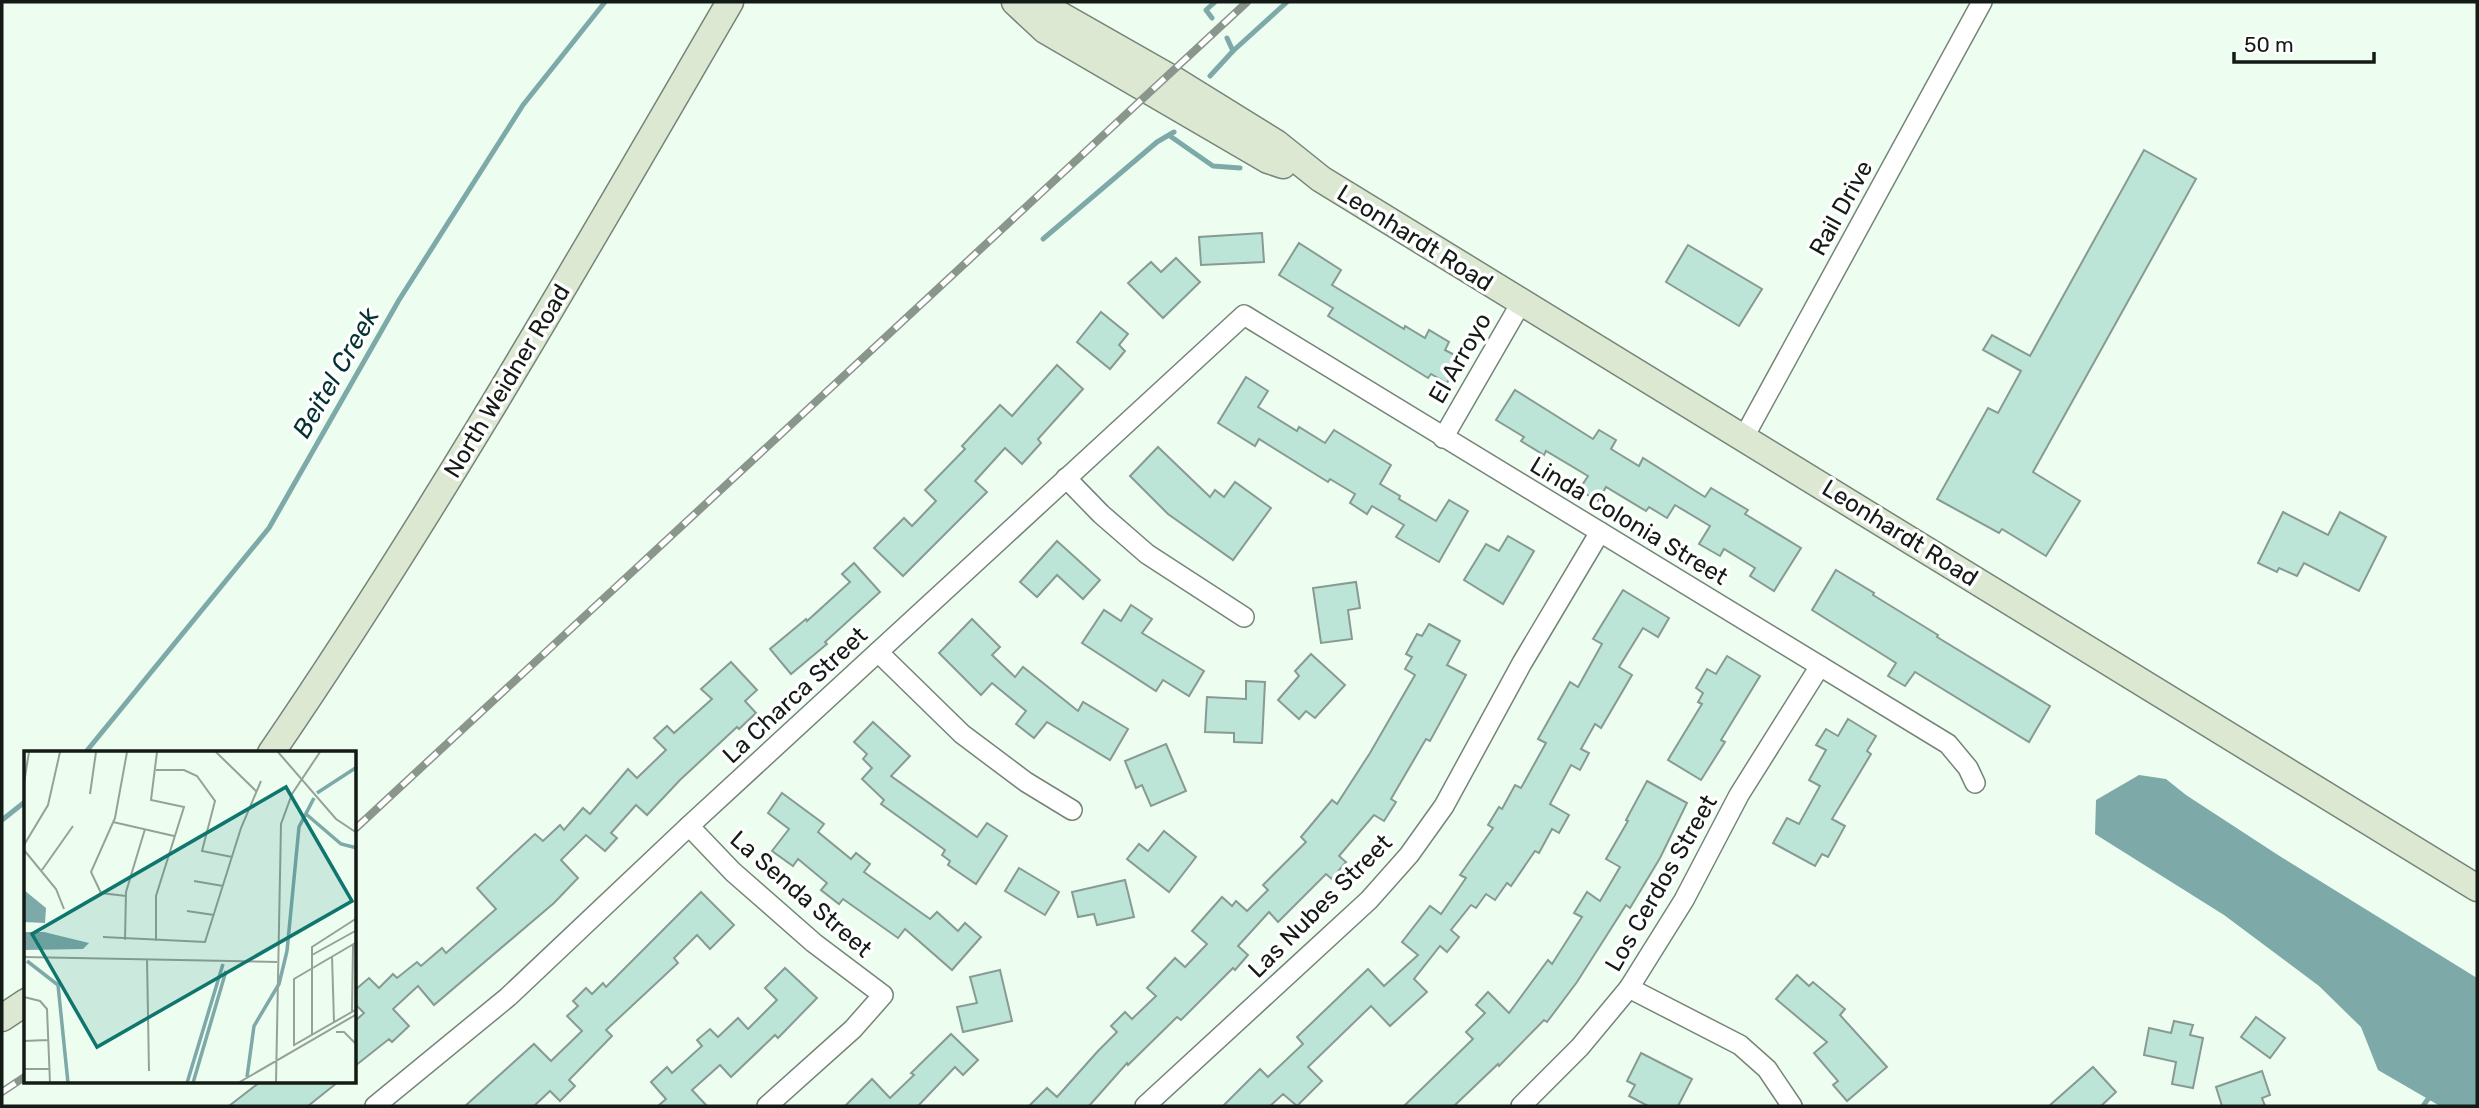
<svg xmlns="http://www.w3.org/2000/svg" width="2479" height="1108" font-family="Rubik,sans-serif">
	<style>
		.water { fill: #7da9a8 }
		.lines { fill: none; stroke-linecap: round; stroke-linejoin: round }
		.stream { stroke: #7da9a8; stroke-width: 5 }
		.building { fill: #bce5d7; stroke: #879a93; stroke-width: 2 }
		.street-casing { stroke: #768479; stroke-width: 22 }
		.secondary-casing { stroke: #768479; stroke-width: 29 }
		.street { stroke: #fff; stroke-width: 19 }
		.secondary { stroke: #dce8d1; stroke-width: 26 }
		.rail-casing { stroke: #8a958c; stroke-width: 8 }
		.rail { stroke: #fff; stroke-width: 5; stroke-dasharray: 16; stroke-linecap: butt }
		.labels { text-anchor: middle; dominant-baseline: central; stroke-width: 7; stroke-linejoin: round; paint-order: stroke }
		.street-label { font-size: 24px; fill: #141a15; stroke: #fff }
		.water-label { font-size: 26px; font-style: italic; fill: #043131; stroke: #fff }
		.inset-river { fill: none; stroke: #7da9a8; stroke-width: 3.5 }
		.inset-road { fill: none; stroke: #96a298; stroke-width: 2 }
		.view { fill: #0f766e; fill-opacity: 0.15; stroke: #0f766e; stroke-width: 3.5 }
		.inset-edge { fill: none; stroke: #141a15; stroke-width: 3.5 }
	</style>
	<rect width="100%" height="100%" fill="#edfdf0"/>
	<polygon class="water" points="2139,775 2166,779 2186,795 2278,855 2477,978 2477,1106 2440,1106 2378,1070 2361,1027 2319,986 2224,915 2095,834 2096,800"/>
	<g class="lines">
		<g class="stream">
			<polyline points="1212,18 1206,10 1215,2"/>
			<polyline points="1227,38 1233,51"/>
			<polyline points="1210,76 1233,51 1287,2"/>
			<polyline points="1170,136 1213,166 1240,168"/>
			<polyline points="1043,239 1157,142 1174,132"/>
			<polyline points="85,753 269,528 399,300 523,105 605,2"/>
			<polyline points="2,820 26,801"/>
			<polyline points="2423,1106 2428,1099 2433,1097"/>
		</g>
	</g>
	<g class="building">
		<polygon points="2144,150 2196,179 2033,472 2080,501 2046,556 2002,529 1999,533 1937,499 1988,408 1998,413 2021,371 1983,350 1992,335 2030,356"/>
		<polygon points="1262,233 1264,262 1201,265 1199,237"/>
		<polygon points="1299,243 1341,270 1332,285 1404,329 1405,326 1425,338 1429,330 1449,342 1445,350 1460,358 1447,383 1431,374 1428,378 1328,316 1333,308 1279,275"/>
		<polygon points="1688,245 1762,289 1739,326 1666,282"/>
		<polygon points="1176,258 1200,282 1163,318 1128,283 1151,262 1161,272"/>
		<polygon points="1101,312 1128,334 1119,345 1125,351 1110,369 1077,342"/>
		<polygon points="1057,365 1083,389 1038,439 1041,443 1022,464 1005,448 975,481 987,492 903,576 874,548 904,518 912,526 936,501 925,490 965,449 962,446 1000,405 1012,416"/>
		<polygon points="1246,377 1268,391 1258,407 1297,431 1299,427 1325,443 1334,430 1391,465 1380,484 1400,496 1399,499 1436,521 1449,500 1468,511 1439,562 1396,537 1404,525 1372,506 1367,514 1350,503 1355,494 1330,479 1328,482 1259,439 1255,446 1218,423"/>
		<polygon points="1515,390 1593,439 1599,430 1616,440 1611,449 1639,466 1643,458 1705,497 1711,488 1748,510 1745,514 1801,548 1774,591 1750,576 1755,568 1724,549 1720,556 1699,544 1710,526 1675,505 1667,518 1649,507 1646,511 1606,487 1598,501 1579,490 1588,476 1546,451 1544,455 1521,441 1524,437 1496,420"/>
		<polygon points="1158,447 1210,497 1215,490 1224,497 1235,482 1271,508 1233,560 1168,514 1130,476"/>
		<polygon points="2283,512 2328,535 2340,512 2386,537 2359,591 2304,563 2297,576 2279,568 2277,572 2258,563"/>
		<polygon points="1508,536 1534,551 1503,604 1464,580 1486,544 1499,551"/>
		<polygon points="1057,541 1100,580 1083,599 1057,575 1037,597 1020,582"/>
		<polygon points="854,563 880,592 825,642 827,644 791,674 770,649 806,619 807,621 850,582 842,574"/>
		<polygon points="1836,570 1874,593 1873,595 1938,635 1937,637 2050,706 2029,742 1915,672 1905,686 1888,676 1896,663 1812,610"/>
		<polygon points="1356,582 1360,608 1348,610 1352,639 1321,643 1313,588"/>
		<polygon points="1623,590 1669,618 1658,637 1643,628 1619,667 1632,675 1601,728 1595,724 1581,749 1589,753 1580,770 1571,765 1550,804 1569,815 1559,833 1552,829 1539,853 1535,851 1511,886 1507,883 1495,900 1486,894 1476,908 1471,905 1451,930 1459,937 1447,952 1440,946 1414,979 1427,992 1390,1026 1371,1006 1308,1067 1322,1081 1297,1106 1283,1094 1270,1106 1223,1106 1260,1069 1268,1077 1303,1044 1297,1037 1368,969 1384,986 1418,955 1402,942 1430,906 1441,914 1466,878 1460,875 1493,828 1488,825 1499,807 1502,809 1515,785 1521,788 1546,743 1538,739 1570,682 1578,687 1602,644 1593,639"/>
		<polygon points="1131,605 1152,619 1142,633 1204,671 1189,696 1163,680 1156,691 1082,643 1104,610 1121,621"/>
		<polygon points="972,619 1000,647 992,655 1015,677 1023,667 1078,711 1083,702 1128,729 1110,760 1047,722 1034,738 1016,724 1026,711 992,683 981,695 939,653"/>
		<polygon points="1429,624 1460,641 1447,665 1466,675 1430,741 1426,739 1391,799 1396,802 1384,821 1374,815 1339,856 1346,862 1332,879 1326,874 1278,922 1269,912 1238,946 1248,955 1235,970 1233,968 1181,1020 1177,1017 1128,1065 1127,1063 1089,1106 1029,1106 1047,1088 1057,1097 1098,1051 1117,1032 1111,1026 1125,1012 1132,1019 1156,996 1147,988 1175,958 1185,967 1207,944 1192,931 1222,897 1232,906 1236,901 1247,911 1268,890 1263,885 1306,842 1301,837 1332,800 1337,804 1370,753 1415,675 1405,669 1412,657 1406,654 1417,634 1422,636"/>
		<polygon points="1311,654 1345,685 1315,718 1306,711 1299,719 1278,700 1299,676 1295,671"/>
		<polygon points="1727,656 1760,676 1721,740 1725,742 1701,780 1668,760 1702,704 1698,702 1703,693 1696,688 1707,669 1716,674"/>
		<polygon points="731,662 757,690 745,701 756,713 739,729 737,727 680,780 647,815 636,805 611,833 617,838 605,851 586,835 561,860 578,878 554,903 434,1005 418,986 393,1009 409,1026 392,1042 389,1039 355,1066 355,1021 364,1013 355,1004 355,990 369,978 379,988 393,974 397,978 417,962 421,966 442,948 446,953 496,909 477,888 535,834 543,841 560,825 564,830 583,808 590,814 628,769 637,778 666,750 654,738 667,726 674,733 712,699 701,689"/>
		<polygon points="1246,681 1265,682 1262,743 1234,742 1234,733 1205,732 1207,697 1246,699"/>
		<polygon points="1848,719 1876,736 1867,751 1871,754 1832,819 1845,826 1828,857 1822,854 1815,866 1773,843 1787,818 1799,824 1820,786 1809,780 1826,750 1816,745 1826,729 1838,736"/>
		<polygon points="873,722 910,756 891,776 977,837 987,823 1007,836 976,884 948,865 950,861 942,855 945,850 881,804 884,800 862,779 872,768 863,759 867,754 854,742"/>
		<polygon points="1166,744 1186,791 1151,806 1142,785 1136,788 1125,761"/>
		<polygon points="1647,781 1687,803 1660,858 1630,908 1626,905 1577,982 1547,1022 1544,1020 1499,1066 1498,1064 1454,1106 1404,1106 1473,1039 1466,1032 1485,1013 1476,1005 1488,992 1509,1013 1548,960 1552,964 1582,917 1574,913 1587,892 1600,901 1620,867 1606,859 1628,821 1626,820"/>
		<polygon points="782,793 824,824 818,832 851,859 856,853 870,864 864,872 930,919 937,912 958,931 965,923 981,937 952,970 905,929 898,938 843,899 839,904 821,890 827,883 798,859 793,866 772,851 789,829 768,813"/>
		<polygon points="1164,831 1196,857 1169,892 1127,859 1139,844 1148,851"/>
		<polygon points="1019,868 1059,892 1045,915 1005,891"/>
		<polygon points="1125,880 1134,917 1097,925 1094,914 1078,917 1072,892"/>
		<polygon points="701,892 734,925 710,949 697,935 674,958 678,963 606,1030 612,1036 569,1080 575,1086 560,1101 550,1091 534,1106 465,1106 534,1044 551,1061 582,1031 567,1016 578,1006 573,1001 586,988 592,994 603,983 606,987"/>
		<polygon points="785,968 817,998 778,1038 775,1035 731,1077 720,1065 692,1090 707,1106 658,1106 666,1099 651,1082 667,1067 672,1073 702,1046 697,1040 710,1029 718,1037 738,1018 748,1029 777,1000 765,988"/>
		<polygon points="1000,970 1012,1021 963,1032 957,1007 977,1003 970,977"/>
		<polygon points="1797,975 1809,986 1813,982 1845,1009 1840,1015 1887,1067 1847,1101 1833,1085 1838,1081 1814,1053 1827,1042 1776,999"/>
		<polygon points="2256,1017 2285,1038 2270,1058 2241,1037"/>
		<polygon points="2174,1021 2193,1025 2190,1035 2203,1038 2193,1088 2172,1084 2176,1062 2144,1055 2149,1028 2171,1033"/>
		<polygon points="951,1034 978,1060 963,1075 955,1067 918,1106 845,1106 872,1079 890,1098 914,1075 911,1073"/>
		<polygon points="1641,1053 1692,1079 1678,1106 1648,1106 1629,1096 1635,1085 1627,1081"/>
		<polygon points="2093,1067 2116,1092 2101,1106 2049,1106"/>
		<polygon points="2262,1071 2270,1095 2262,1098 2265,1106 2222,1106 2216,1087"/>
		<polygon points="260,1082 338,1082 308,1106 229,1106"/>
	</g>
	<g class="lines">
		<defs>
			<g id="street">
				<polyline points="1744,437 1982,2"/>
				<polyline points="1443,438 1521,303"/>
				<polyline points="1066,478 1101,514 1147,554 1244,617"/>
				<polyline points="878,652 962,734 1026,782 1072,810"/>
				<polyline points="689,826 733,872 814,943 883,995 853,1029 767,1106"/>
				<polyline points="1629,988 1740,1045 1767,1069 1792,1106"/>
				<polyline points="375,1106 508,997 689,826 1244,315 1948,744 1968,768 1975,783"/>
				<polyline points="1145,1106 1369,900 1409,855 1444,806 1522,663 1600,532"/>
				<polyline points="1521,1106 1580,1047 1629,988 1684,900 1739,795 1820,666"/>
			</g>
			<g id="secondary">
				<polyline points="1015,2 1045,30 1268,160 1283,165"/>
				<polyline points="1037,2 1176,81 1276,143 1321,179 2477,888"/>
				<path d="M271 753C437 510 582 256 730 2"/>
				<polyline points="2,1018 26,1002"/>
			</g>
		</defs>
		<use href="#street" class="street-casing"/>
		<use href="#secondary" class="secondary-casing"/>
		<use href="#street" class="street"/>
		<use href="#secondary" class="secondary"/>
		<defs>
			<g id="rail">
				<polyline points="355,829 1247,2"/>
				<polyline points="2,1092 26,1076"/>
			</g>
		</defs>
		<use href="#rail" class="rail-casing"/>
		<use href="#rail" class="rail"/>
	</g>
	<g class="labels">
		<g class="street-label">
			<text transform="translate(1841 208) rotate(-61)">Rail Drive</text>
			<text transform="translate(1415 238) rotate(32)">Leonhardt Road</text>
			<text transform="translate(1460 358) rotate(-60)">El Arroyo</text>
			<text transform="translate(507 381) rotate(-59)">North Weidner Road</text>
			<text transform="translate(1629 521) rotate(31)">Linda Colonia Street</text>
			<text transform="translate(1900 533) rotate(32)">Leonhardt Road</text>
			<text transform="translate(795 695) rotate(-43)">La Charca Street</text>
			<text transform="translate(1661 883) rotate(-60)">Los Cerdos Street</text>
			<text transform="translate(801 894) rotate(41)">La Senda Street</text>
			<text transform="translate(1320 906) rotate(-45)">Las Nubes Street</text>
		</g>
		<g class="water-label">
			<text transform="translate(336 373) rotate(-60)">Beitel Creek</text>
		</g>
	</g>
	<g transform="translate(24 751)">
		<rect width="332" height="332" fill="#edfdf0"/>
		<path d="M0 139 22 157 21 172 0 171ZM0 181H20L65 192 59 198 0 199Z" fill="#7da9a8"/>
		<path class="inset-river" d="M293 42 333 16M282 63 317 93 333 97M263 200 275 76 290 47M3 210 34 234 44 332M223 326 230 275 255 233 263 200M163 332 199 213M169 332 202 220"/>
		<path class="inset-road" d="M192 1 232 40M254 1 312 68 333 82M132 19H160L173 25 191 50 178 100 208 106M0 32 5 1M66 43 72 1M89 71 150 85M0 94 24 54 36 1M0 99 32 138 40 158M18 119 49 75M170 130 199 135M102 145 77 142 67 121 91 67 103 1M163 160 190 164M79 186 181 191 217 77 237 30M101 189 102 141 121 78M132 190V145L160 56 127 49 133 1M333 191 270 228V294L333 258M288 204 333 179M308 205 310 271M0 206 253 211M123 208 125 320M0 246 16 250 23 258 26 332M328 260 329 194M312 281H320L333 294M288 283V196L333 167M0 290 24 289M0 318H25M252 331 257 73 268 43 296 1M214 332 333 263"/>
		<path class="view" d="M262 36 328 150 73 296 8 183Z"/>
		<rect width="332" height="332" class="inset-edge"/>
	</g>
	<rect width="2479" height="1108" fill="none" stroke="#141a15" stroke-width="7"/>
	<path d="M2234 52v10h140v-10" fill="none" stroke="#141a15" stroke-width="3.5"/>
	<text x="2244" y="52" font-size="21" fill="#141a15" stroke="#ffffff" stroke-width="5" paint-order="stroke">50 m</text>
</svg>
